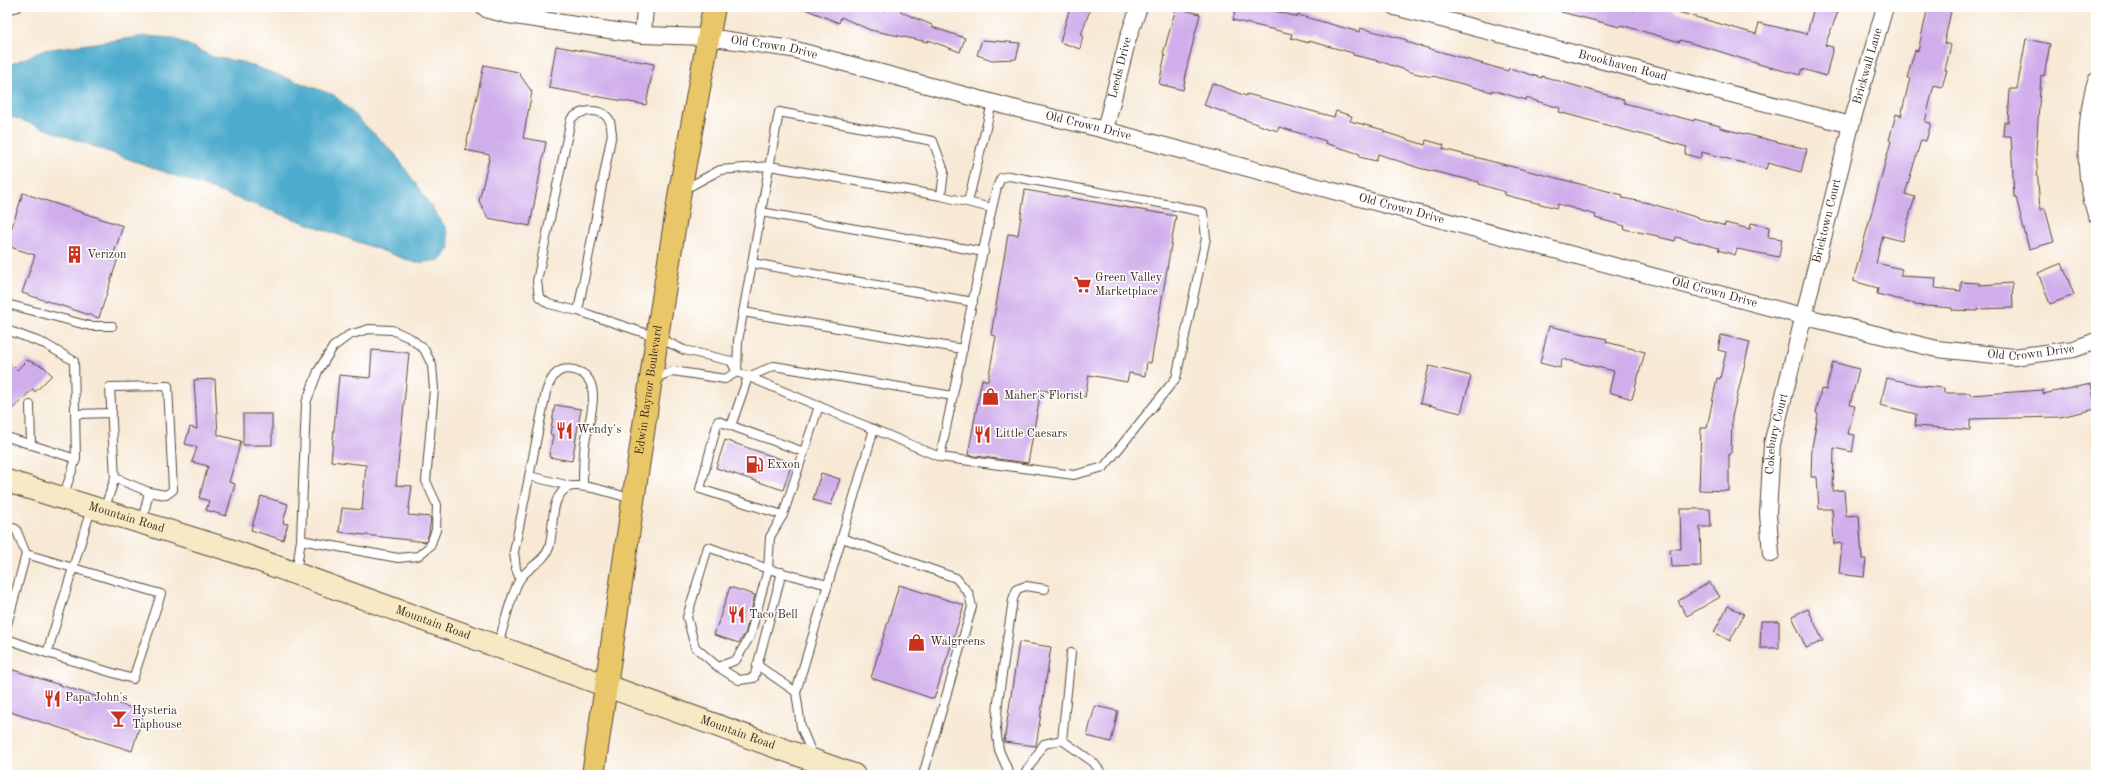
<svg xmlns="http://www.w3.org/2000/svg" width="2103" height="782" font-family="'Old Standard TT',serif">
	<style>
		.water { fill: #4eaccd; stroke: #446b76 }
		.building { fill: #d0aeeb }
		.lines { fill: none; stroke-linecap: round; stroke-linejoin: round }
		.lane-casing { stroke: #574739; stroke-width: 10 }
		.street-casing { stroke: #574739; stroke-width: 18 }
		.secondary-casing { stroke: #574739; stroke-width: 24 }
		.primary-casing { stroke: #574739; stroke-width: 24 }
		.lane { stroke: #fff; stroke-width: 8 }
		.street { stroke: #fff; stroke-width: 16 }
		.secondary { stroke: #f6e9c3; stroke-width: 22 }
		.primary { stroke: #e9c769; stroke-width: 22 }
		.labels { text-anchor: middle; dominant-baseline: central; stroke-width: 3; stroke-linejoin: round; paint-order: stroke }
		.street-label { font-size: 12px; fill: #3b2a1e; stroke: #fff }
		.poi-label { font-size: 12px; fill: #3b2a1e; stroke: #fff; text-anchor: start }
	</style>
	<rect width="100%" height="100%" fill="#fff"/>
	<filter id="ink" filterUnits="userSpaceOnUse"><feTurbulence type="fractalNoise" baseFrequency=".025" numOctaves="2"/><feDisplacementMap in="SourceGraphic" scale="8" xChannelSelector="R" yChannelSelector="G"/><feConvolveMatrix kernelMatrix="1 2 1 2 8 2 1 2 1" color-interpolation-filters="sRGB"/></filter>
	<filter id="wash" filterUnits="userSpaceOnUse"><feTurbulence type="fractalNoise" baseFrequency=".012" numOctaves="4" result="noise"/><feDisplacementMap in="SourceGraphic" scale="16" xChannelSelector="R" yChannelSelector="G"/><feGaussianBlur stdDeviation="0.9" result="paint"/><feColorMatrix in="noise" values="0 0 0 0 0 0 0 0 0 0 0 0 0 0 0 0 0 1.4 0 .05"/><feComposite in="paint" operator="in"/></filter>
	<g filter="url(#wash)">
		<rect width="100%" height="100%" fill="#f7e9d5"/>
		<polygon class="water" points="146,36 174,38 213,57 242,62 334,95 395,154 446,228 450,248 440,260 416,263 7,115 7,66 44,50"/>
		<g id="blocks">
			<g class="building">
				<polygon points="800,7 866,7 885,11 886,7 902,7 901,12 932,25 932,27 965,38 960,52 928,40 928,42 870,30 841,17 839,23"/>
				<polygon points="1070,7 1091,7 1081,35 1083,35 1080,49 1060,42"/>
				<polygon points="1236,7 1259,7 1298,17 1298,15 1359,32 1360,28 1392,36 1407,40 1406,42 1508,71 1509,68 1542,78 1542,76 1624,100 1624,103 1694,121 1694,119 1720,126 1720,128 1807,149 1801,172 1768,163 1766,169 1702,152 1700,158 1685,154 1687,147 1559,112 1560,108 1526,98 1526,100 1492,90 1492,92 1433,76 1432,77 1414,73 1379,61 1353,55 1353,53 1309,41 1309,43 1291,38 1292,34 1233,20"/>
				<polygon points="1562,7 1618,7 1634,11 1635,7 1660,7 1756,34 1759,23 1807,34 1814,7 1840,7 1825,45 1833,47 1826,76 1802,69 1800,75 1762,65 1715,50 1680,40 1680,42 1621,25 1620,27 1561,12"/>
				<polygon points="1928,7 1952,7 1944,43 1951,45 1945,70 1947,70 1942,87 1934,85 1925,122 1931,123 1926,141 1921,140 1905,194 1915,197 1902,241 1883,236 1876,263 1902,269 1900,276 1936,278 1935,288 1961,291 1961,282 1979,283 1979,285 2012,283 2013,308 1978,309 1978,311 1952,310 1952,308 1914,305 1914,303 1877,294 1878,288 1853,281 1891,141 1889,140 1896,114 1901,116 1910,78 1907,78 1915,50 1918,51"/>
				<polygon points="1176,8 1200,14 1185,75 1186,75 1183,90 1159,84 1165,55 1163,54"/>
				<polygon points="2026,39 2050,44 2044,76 2041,75 2036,151 2040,210 2045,208 2054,242 2029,249 2016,197 2014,197 2011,136 2003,136 2004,122 2008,122 2010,89 2017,89"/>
				<polygon points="982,40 1020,43 1016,59 992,60 977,55"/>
				<polygon points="556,46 654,64 646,105 549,88"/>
				<polygon points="484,65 518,72 532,92 523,138 546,142 530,226 488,218 479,201 490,155 465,150"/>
				<polygon points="1212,83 1246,96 1247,94 1334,117 1336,111 1352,116 1350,121 1384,130 1384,132 1425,145 1426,140 1444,145 1443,149 1623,195 1622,198 1649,203 1725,226 1725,223 1750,229 1751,223 1769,227 1768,237 1782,239 1779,257 1737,249 1735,255 1718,250 1719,248 1676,237 1675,241 1658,237 1658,236 1624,229 1625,226 1595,218 1596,215 1558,204 1557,208 1505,195 1505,192 1479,184 1479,182 1419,168 1378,154 1376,161 1359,157 1360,154 1325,143 1326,141 1279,127 1278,131 1265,127 1204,105"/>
				<polygon points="1025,190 1176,216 1151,363 1147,362 1145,376 1129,373 1127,382 1089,375 1085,397 1041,390 1028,463 968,455 982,379 988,381 996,336 991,335 1008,234 1018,235"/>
				<polygon points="23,193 123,226 113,256 118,258 99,318 22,293 35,255 7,246 7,242"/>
				<polygon points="2062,263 2074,295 2050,304 2038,273"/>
				<polygon points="1549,326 1607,339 1606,342 1645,352 1632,399 1609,392 1614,371 1562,359 1560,368 1540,363"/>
				<polygon points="1721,335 1750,342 1732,417 1731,454 1729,454 1729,491 1699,490 1701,428 1707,428 1717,378 1720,379 1726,352 1718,350"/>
				<polygon points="372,350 409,353 396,485 412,486 408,515 431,517 429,532 426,542 339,532 342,508 362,510 366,465 331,461 339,375 370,378"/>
				<polygon points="7,360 17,370 27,360 44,367 52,375 35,392 33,389 7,414"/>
				<polygon points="1833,362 1859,369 1850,405 1855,406 1848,434 1855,435 1852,452 1834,448 1833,491 1844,490 1846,516 1859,515 1862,559 1866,559 1864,577 1839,574 1842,543 1834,544 1832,509 1819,509 1817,477 1811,477 1812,447 1818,414 1816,413 1821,389 1826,390"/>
				<polygon points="1429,366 1471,376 1461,413 1420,403"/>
				<polygon points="1887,378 1923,386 1944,388 1944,393 1970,393 1970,395 2043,390 2043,394 2091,384 2096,409 2060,417 1970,419 1970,430 1915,426 1916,414 1880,405"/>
				<polygon points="215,379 218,435 241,441 229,482 235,484 226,516 206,510 209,501 199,498 208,466 192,462 197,447 185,444 190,427 197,429 194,380"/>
				<polygon points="555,405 581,409 572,461 549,457 553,435 550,434"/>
				<rect x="243" y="414" width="29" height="31"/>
				<polygon points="725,440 792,463 783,490 716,468"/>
				<polygon points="821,473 840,479 831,505 813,500"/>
				<polygon points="261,496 288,504 283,523 288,524 283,540 251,530"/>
				<polygon points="1680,509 1710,509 1711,527 1700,527 1701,566 1671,567 1670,549 1681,549"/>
				<polygon points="1710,582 1720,597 1687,616 1678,601"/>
				<polygon points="899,585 964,605 934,699 871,678"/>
				<polygon points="730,587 755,595 745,634 739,643 714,635"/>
				<polygon points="1728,606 1744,614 1730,641 1714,632"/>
				<polygon points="1808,609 1823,641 1806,648 1792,616"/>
				<polygon points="1761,621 1779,621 1779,648 1760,648"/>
				<polygon points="1019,642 1051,647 1036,746 1004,742"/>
				<polygon points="7,668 144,712 132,751 7,711"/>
				<polygon points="1095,706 1118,711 1111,742 1087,736"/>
			</g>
		</g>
	</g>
	<g filter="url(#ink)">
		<use href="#blocks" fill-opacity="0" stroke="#574739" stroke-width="1"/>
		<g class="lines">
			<defs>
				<g id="lane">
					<polyline points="7,10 18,7"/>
					<polyline points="683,190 720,170 770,166 941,196"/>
					<polyline points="968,202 992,103"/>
					<polyline points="761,212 984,252"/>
					<polyline points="752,263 973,302"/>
					<polyline points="7,304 90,326 112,326"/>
					<path d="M578 311 612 133C611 130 611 124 610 121 602 106 580 110 571 119L537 281 539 297 549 304 578 311 657 337 684 350 731 361 737 372 725 379 673 371 653 379"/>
					<polyline points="743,312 963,349"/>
					<polyline points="7,330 45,344 74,361 76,459 63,497"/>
					<polyline points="30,405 31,445"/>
					<polyline points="75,414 112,413"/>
					<polyline points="731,426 748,377 774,366 953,396"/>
					<polyline points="7,437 76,459"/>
					<polyline points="804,452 718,421 700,489 783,515 819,406"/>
					<polyline points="940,457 1074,475 1104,467 1176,378 1206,238 1203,212 1171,205 1009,176 1001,178 997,187 992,208 940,457 737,372 738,341 779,112 933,141 944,171 941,196 992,208"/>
					<polyline points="529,476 570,486"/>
					<polyline points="104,510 115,478 110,387 168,386 173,490 166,495 149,492 115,478"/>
					<polyline points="142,522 149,492"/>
					<polyline points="7,526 16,529 26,554"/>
					<polyline points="842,538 956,578 969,594 972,607 923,775"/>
					<polyline points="782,572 754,678 739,680 718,667 695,647 687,617 708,547 768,569 770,537 783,515"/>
					<polyline points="296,573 301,540 306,403 318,371 333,347 349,335 369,329 392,330 410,338 424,349 432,365 434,389 426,481 437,505 436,530 430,546 418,556 398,558 301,540"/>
					<path d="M520 579 516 569 514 552 546 392C549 383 553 373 562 370 569 368 576 370 582 373 603 386 588 423 585 443 583 457 583 472 583 486"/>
					<polyline points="7,625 26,554 161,594 133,679 47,653 7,639"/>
					<path d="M498 645C503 629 512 591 520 579 528 567 544 562 549 548 555 530 548 496 569 487 582 482 618 495 632 499"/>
					<polyline points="47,653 91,509"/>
					<polyline points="757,665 796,692"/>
					<polyline points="718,667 736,660 750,636 768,569 828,585"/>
					<polyline points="1062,740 1071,653"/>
					<polyline points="813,756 801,727 796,692 874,429"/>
					<polyline points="1010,775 999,750 996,729 998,702 1013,599 1017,589 1026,586 1045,589"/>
					<polyline points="1024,775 1044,744 1062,740 1093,762 1103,775"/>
				</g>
				<g id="street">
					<path id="s1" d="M484 7 488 10 508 15 643 35 707 37 792 49 1009 107 1105 130 1802 316 1937 349 2014 357 2074 349 2096 341"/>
					<path id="s2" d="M1395 7 1851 125"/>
					<polyline points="643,35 645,7"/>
					<path d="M2096 81C2092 92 2091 103 2089 114 2085 149 2085 181 2096 215"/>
					<path id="s3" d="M1105 130 1128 38 1139 7"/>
					<path id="s4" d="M1771 554 1768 514 1772 444 1851 125 1885 7"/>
				</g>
				<g id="secondary">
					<path id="s5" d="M7 481 230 550 854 775"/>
				</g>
				<g id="primary">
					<path id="s6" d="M593 775 657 337 680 191 714 7"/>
				</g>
			</defs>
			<use href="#lane" class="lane-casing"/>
			<use href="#street" class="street-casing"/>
			<use href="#secondary" class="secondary-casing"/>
			<use href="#primary" class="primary-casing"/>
			<use href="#lane" class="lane"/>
			<use href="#street" class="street"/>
			<use href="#secondary" class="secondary"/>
			<use href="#primary" class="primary"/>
		</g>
	</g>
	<defs>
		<symbol id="building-bare" viewBox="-9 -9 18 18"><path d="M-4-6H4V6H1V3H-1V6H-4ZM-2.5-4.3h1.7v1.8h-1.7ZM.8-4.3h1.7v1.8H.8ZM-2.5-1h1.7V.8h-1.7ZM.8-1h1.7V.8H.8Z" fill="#c8321e" stroke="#fff" stroke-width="2.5" paint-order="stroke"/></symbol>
		<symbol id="supermarket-bare" viewBox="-9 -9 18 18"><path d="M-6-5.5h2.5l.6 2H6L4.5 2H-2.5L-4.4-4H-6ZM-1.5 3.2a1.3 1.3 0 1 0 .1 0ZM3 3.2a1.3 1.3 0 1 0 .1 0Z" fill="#c8321e" stroke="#fff" stroke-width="2.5" paint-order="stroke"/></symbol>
		<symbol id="shop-bare" viewBox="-9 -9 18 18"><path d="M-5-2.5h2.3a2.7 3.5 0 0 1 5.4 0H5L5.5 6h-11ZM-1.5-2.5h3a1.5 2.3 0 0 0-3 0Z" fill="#c8321e" stroke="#fff" stroke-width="2.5" paint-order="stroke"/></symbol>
		<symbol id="restaurant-bare" viewBox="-9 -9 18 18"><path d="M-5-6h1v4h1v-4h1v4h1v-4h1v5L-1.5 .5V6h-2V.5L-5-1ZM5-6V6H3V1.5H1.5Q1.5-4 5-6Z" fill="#c8321e" stroke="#fff" stroke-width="2.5" paint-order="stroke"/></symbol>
		<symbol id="fuel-bare" viewBox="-9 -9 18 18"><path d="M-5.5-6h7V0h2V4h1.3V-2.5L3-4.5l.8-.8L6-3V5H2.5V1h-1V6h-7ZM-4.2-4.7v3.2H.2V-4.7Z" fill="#c8321e" stroke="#fff" stroke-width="2.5" paint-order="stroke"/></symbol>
		<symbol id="bar-bare" viewBox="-9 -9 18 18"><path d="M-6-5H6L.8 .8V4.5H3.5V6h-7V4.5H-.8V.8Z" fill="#c8321e" stroke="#fff" stroke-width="2.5" paint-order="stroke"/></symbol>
	</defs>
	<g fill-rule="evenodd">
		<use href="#building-bare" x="62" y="242" width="25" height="25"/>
		<use href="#supermarket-bare" x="1070" y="272" width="25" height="25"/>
		<use href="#shop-bare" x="978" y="384" width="25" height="25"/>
		<use href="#restaurant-bare" x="552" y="418" width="25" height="25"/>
		<use href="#restaurant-bare" x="970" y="422" width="25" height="25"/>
		<use href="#fuel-bare" x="742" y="452" width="25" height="25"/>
		<use href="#restaurant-bare" x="724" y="602" width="25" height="25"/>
		<use href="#shop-bare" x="904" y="630" width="25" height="25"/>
		<use href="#restaurant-bare" x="40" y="686" width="25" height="25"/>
		<use href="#bar-bare" x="106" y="706" width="25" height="25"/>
	</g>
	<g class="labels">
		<g class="street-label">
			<text stroke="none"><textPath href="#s1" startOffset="294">Old Crown Drive</textPath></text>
			<text stroke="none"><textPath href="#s2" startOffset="235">Brookhaven Road</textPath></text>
			<text stroke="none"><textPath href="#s4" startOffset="500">Brickwall Lane</textPath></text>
			<text stroke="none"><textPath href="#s3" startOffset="64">Leeds Drive</textPath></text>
			<text stroke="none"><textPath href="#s1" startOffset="618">Old Crown Drive</textPath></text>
			<text stroke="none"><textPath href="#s1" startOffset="942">Old Crown Drive</textPath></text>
			<text stroke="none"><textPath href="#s4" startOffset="340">Bricktown Court</textPath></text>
			<text stroke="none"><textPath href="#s1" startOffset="1266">Old Crown Drive</textPath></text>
			<text stroke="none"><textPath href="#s1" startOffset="1590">Old Crown Drive</textPath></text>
			<text stroke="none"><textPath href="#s6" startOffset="389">Edwin Raynor Boulevard</textPath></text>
			<text stroke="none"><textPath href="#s4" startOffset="121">Cokebury Court</textPath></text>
			<text stroke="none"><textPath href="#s5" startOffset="125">Mountain Road</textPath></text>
			<text stroke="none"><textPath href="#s5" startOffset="449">Mountain Road</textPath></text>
			<text stroke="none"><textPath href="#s5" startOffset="773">Mountain Road</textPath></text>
		</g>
		<g class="poi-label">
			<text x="87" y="255">Verizon</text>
			<text x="1095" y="278">Green Valley<tspan x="1095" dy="14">Marketplace</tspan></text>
			<text x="1004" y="396">Maher's Florist</text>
			<text x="577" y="430">Wendy's</text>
			<text x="995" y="434">Little Caesars</text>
			<text x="767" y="465">Exxon</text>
			<text x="749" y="615">Taco Bell</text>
			<text x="930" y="642">Walgreens</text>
			<text x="65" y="698">Papa John's</text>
			<text x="132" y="711">Hysteria<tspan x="132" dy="14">Taphouse</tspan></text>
		</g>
	</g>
	<rect width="2103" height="782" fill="none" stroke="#fff" stroke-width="24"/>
</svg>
